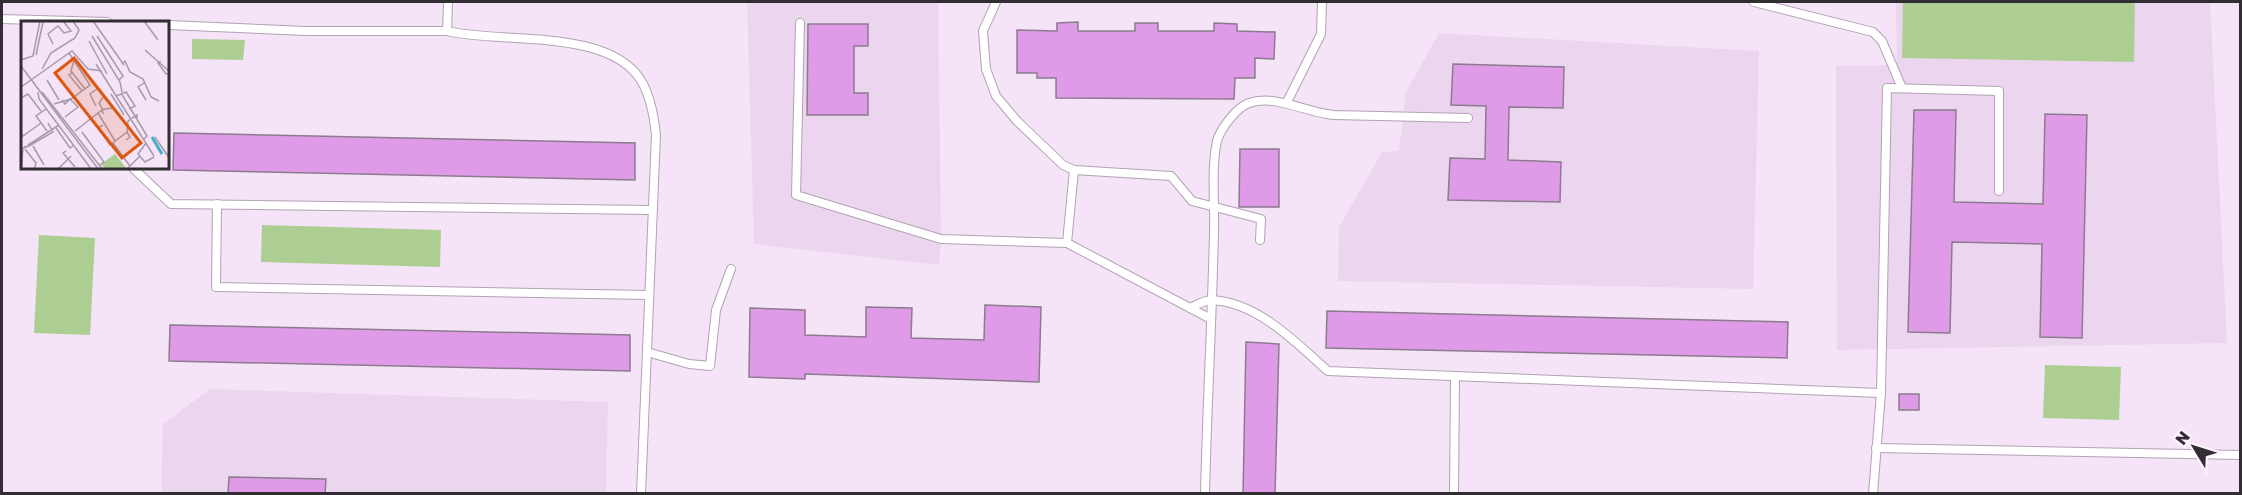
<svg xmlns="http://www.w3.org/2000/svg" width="2242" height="495" font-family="'Golos Text',sans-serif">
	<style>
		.built { fill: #ecd6ef }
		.green { fill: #adce92 }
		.building { fill: #df9be8; stroke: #8b7c8d; stroke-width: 1.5 }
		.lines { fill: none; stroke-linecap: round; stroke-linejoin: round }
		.service-casing { stroke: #b2a2b4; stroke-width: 10 }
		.service { stroke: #fff; stroke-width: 8 }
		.inset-river { fill: none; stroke: #43aec8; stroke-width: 3 }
		.inset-road { fill: none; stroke: #a79aa9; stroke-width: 1.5 }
		.view { fill: #df570e; fill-opacity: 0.15; stroke: #df570e; stroke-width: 3 }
		.inset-edge { fill: none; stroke: #322c33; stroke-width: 3 }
	</style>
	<rect width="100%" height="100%" fill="#f5e3f7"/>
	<g class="built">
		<polygon points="747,2 938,2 941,239 939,265 754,244"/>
		<polygon points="1896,2 2210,2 2227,343 1837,350 1836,66 1897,65"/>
		<polygon points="1439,33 1759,51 1753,289 1338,281 1339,227 1382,152 1399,151 1406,92"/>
		<polygon points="210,389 608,402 606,493 161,494 163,424"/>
	</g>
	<g class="green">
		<polygon points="1903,2 2135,2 2134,62 1902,58"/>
		<polygon points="192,39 245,40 243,60 192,59"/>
		<polygon points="262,225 441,230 440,267 261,262"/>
		<polygon points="39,235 95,238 90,335 34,333"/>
		<polygon points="2045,365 2121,367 2119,420 2043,418"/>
	</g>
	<g class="building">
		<polygon points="1078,22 1078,31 1135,31 1135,23 1158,23 1158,31 1214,31 1214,23 1237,24 1237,31 1275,32 1274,59 1255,58 1255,78 1235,78 1234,99 1056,98 1056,78 1037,78 1037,73 1017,73 1017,30 1057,31 1057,23"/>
		<polygon points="808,24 868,24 868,46 854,46 854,93 868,93 868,115 807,115"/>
		<polygon points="1453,64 1564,67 1563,108 1509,107 1508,160 1561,162 1560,202 1448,200 1450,158 1485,159 1486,106 1451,105"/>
		<polygon points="1914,110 1956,110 1954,202 2043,204 2045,114 2087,115 2082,338 2040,337 2042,244 1952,242 1950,333 1908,332"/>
		<polygon points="174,133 635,143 635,180 173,170"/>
		<polygon points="1240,149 1279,149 1279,207 1239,207"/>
		<polygon points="985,305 1041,307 1039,382 805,374 805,379 749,377 750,308 805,310 805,335 866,337 866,307 912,308 911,338 984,340"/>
		<polygon points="1327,311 1788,322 1787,358 1326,348"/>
		<polygon points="170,325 630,335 630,371 169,361"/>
		<polygon points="1246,342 1279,344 1275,494 1243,494"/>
		<rect x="1899" y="394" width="20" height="16"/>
		<polygon points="229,477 326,479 325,494 228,494"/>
	</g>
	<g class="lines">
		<defs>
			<g id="service">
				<polyline points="996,2 983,31 986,69 996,96 1017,121 1063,165 1074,170 1171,176 1192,201 1261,219 1260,240"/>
				<polyline points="1754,2 1873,32 1882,41 1902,88"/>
				<polyline points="2,19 107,22"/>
				<polyline points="800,23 796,195 941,239 1067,243"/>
				<path d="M168 25 306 31H447C500 44 610 27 642 82 651 98 654 116 656 135L641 494"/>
				<polyline points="447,31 448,2"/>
				<polyline points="1287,102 1321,34 1322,2"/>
				<polyline points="133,168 171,204 652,210"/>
				<polyline points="1074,170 1067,243 1209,318"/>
				<polyline points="217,204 216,287 648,295"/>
				<path d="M1190 308C1196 305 1205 300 1212 300 1259 303 1295 342 1328 371L1881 393"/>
				<polyline points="647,352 689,364 710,366 716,310 731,269"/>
				<polyline points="1876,448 2240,455"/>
				<path d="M1205 494C1207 406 1212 320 1214 233 1215 205 1211 168 1217 141 1221 128 1236 108 1249 103 1276 94 1307 113 1334 115L1468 118"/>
				<polyline points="1454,494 1455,378"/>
				<polyline points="1873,494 1881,393 1887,88 1999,91 1999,191"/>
			</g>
		</defs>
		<use href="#service" class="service-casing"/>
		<use href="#service" class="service"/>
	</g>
	<g transform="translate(21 21)">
		<rect width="148" height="148" fill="#f5e3f7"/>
		<path d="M94 133 105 147 84 148 80 143Z" fill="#adce92"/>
		<path class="inset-river" d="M131 116 141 133"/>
		<path class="inset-road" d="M72 0 103 44M123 0 137 19M71 15 99 61 101 71M76 15 102 55 98 59M68 20 86 53M32 23 27 13 37 5 43 12 50 10 42 0M124 29 149 51M15 34 22 1M0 39 12 35 19 0M53 39 50 50 64 68M140 40 137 42 145 53 149 52M75 43 133 135M101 43 104 40 109 51 122 58 130 76 138 80M0 45 78 149M21 48 30 32 54 17 58 9 52 0M52 51 48 54 61 70M26 59 38 79M123 62 117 66 125 79M0 66 51 30 67 48 81 50M17 71 18 78 71 149M21 71 82 149M100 72 126 115 123 118M90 73 103 94M95 75 105 71 114 85 108 88M0 77 7 73 20 90M41 79 44 83 49 78 57 86 44 96M33 83 50 78 69 64 48 32M75 85 69 73 76 68M25 88 15 95 26 110M77 92 94 120M82 104 77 107 89 124 106 111 109 116 105 119M35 107 49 127 53 124M54 110 77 92 80 90 81 89 84 88 93 87 83 75 78 82 81 87V89L82 92H81M61 111 83 141 79 144M0 112 2 115 20 102M106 112 107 100 116 94V99M92 122 109 145M125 122 117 133 124 141 133 136M7 124 38 104M8 125 32 111 27 102M12 125 23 144M4 128 15 142 13 149M45 130 42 132 54 146M146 134 134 116 149 138M0 149 2 127 8 125 3 126M36 149 50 135M105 149 119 135"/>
		<path class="view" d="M53 37 120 122 101 137 34 52Z"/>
		<rect width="148" height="148" class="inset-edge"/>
	</g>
	<rect width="2242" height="495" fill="none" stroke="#322c33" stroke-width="6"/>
	<g transform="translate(2194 447) rotate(308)" stroke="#fef3ff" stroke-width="4.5" paint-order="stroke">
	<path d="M0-4.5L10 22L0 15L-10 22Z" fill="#322c33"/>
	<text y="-9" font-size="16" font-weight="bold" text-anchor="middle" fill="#322c33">N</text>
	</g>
</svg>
